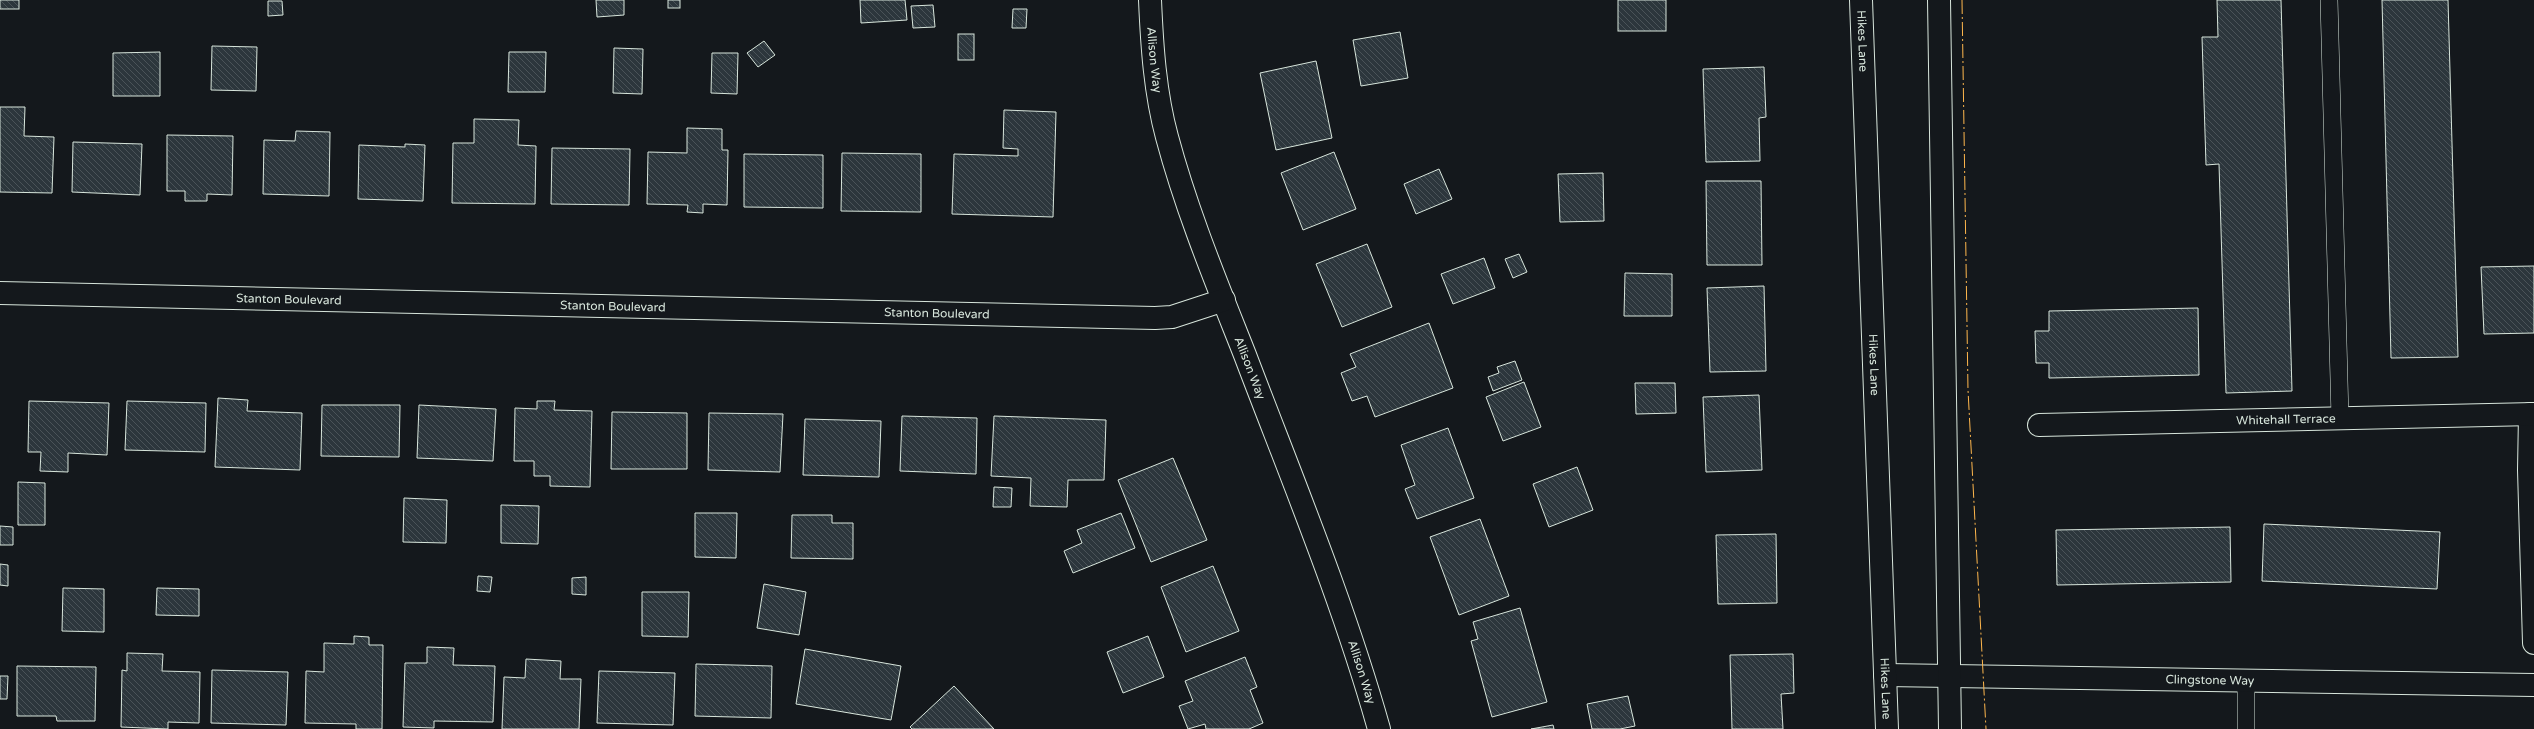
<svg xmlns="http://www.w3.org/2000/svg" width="2534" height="729" font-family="'Varela Round',sans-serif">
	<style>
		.building { fill: url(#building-back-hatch); stroke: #d8e6dc }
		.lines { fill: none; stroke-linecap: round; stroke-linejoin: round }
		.service-casing { stroke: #d8e6dc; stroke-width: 18 }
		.minor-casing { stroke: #d8e6dc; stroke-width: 24 }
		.secondary-casing { stroke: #d8e6dc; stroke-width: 24 }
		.service { stroke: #14181c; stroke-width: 17 }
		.minor { stroke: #14181c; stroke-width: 22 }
		.secondary { stroke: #14181c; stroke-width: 22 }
		.power { stroke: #ffb74d; stroke-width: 1; stroke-dasharray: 14 3 2 3; stroke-linecap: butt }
		.labels { text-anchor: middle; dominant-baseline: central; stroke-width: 3; stroke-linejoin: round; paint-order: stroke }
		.street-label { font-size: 12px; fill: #d8e6dc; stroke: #14181c }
	</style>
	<defs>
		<pattern id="building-back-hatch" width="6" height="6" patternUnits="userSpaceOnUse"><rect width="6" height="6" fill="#2c363c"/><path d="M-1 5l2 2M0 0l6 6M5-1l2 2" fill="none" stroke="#4a5358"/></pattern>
	</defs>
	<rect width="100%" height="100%" fill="#14181c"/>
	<g class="building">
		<rect x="0" y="0" width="19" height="9"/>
		<polygon points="596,0 624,0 624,15 597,17"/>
		<rect x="668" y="0" width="12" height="8"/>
		<polygon points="860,0 905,0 907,20 861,23"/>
		<rect x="1618" y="0" width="48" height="31"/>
		<polygon points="2217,0 2281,0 2292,391 2226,393 2219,164 2206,165 2202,37 2218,37"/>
		<polygon points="2382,0 2448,0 2458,357 2391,358"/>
		<polygon points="268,1 282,1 283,15 268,16"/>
		<polygon points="933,5 935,27 913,28 911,6"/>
		<polygon points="1013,9 1027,9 1026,28 1012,28"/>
		<polygon points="1400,32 1408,78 1361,86 1353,40"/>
		<rect x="958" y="34" width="16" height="26"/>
		<polygon points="764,41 775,55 758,67 747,53"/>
		<polygon points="212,46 257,47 256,91 211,90"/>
		<polygon points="614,48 643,49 642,94 613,93"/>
		<polygon points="160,52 160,96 113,96 113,53"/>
		<polygon points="509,52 546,52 545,92 508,92"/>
		<polygon points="712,53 738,53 737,94 711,93"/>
		<polygon points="1316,61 1332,138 1276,150 1260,73"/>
		<polygon points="1764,67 1766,117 1759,118 1760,161 1706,162 1703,69"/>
		<polygon points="0,107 25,107 24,136 54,137 52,193 0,192"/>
		<polygon points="1004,110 1056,112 1053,217 952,214 954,154 1018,156 1018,149 1003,148"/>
		<polygon points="474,119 519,120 518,145 536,146 535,204 452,203 453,143 474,143"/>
		<polygon points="687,128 722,129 722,150 728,150 727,205 703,204 703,213 687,212 688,205 647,204 648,152 687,153"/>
		<polygon points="296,131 330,132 329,196 263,194 264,140 295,141"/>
		<polygon points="167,135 233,136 232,195 207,194 207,201 185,201 185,191 167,191"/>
		<polygon points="73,142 142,144 140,195 72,192"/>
		<polygon points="405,144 425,145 423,201 358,199 359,145 405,147"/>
		<polygon points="552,148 630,149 629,205 551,204"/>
		<polygon points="1334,152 1356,209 1303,230 1281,173"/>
		<polygon points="842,153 921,154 921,212 841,211"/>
		<polygon points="744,154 823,155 823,208 744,207"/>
		<polygon points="1439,169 1452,199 1416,214 1404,184"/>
		<polygon points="1603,173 1604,221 1560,222 1558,174"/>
		<polygon points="1706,181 1761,181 1762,265 1707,265"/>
		<polygon points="1367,244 1392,307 1342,327 1316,264"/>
		<polygon points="1519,254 1527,272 1513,278 1505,259"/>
		<polygon points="1484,258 1495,288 1453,304 1441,274"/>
		<polygon points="2534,266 2534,333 2484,334 2481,267"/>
		<polygon points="1625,273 1672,274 1672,316 1624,316"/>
		<polygon points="1764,286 1766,371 1710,372 1707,288"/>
		<polygon points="2198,308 2199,375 2049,378 2049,363 2036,363 2035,331 2049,331 2049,311"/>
		<polygon points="1429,323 1453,388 1375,417 1367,396 1352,401 1341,373 1356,367 1350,354"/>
		<polygon points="1515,361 1522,380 1493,391 1488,377 1499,373 1497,367"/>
		<polygon points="1524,382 1541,427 1503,441 1486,397"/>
		<polygon points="1635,383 1675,383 1676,413 1636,414"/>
		<polygon points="1759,395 1762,470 1706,472 1703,397"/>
		<polygon points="218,398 248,400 247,411 302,413 300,470 215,467"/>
		<polygon points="29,401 109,403 107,455 68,453 68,472 40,471 41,452 28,452"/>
		<polygon points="127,401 206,403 205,452 125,450"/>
		<polygon points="537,401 555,401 554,410 592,411 590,487 550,486 550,476 534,476 534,461 514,461 515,408 537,409"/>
		<polygon points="322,405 400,405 399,457 321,456"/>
		<polygon points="419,405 496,409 493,461 417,458"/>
		<polygon points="612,412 687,413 687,469 611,469"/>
		<polygon points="709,413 783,414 780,472 708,470"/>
		<polygon points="902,416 977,418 976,474 900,471"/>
		<polygon points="994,416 1106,420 1104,480 1068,480 1067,507 1030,506 1031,478 991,476"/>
		<polygon points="805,419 881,421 879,477 803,475"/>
		<polygon points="1448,428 1474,498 1417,519 1405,489 1415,485 1401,445"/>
		<polygon points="1173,458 1207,540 1151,562 1118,480"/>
		<polygon points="1577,467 1593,510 1549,527 1533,484"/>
		<polygon points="18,482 45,483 45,525 18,525"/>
		<polygon points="994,487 1012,488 1011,507 993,507"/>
		<polygon points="404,498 447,500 446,543 403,542"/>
		<polygon points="501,505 539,506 538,544 501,543"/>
		<polygon points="695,513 737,513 736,558 695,557"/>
		<polygon points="1121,513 1135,548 1073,573 1064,551 1082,543 1077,530"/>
		<polygon points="792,515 832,515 832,523 853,523 853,559 791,558"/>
		<polygon points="1480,519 1509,596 1459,615 1430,537"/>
		<polygon points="2264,524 2440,532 2437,589 2262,581"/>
		<polygon points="0,526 13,527 13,545 0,545"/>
		<polygon points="2230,527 2231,582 2057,585 2056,530"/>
		<polygon points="1776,534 1777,603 1718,604 1716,535"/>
		<polygon points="0,564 8,565 8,586 0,585"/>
		<polygon points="1213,566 1239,631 1186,652 1161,587"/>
		<polygon points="478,576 492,577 490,592 477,591"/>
		<polygon points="586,577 586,595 572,594 572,578"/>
		<polygon points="764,584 806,592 799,635 757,628"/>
		<polygon points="63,588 104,589 104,632 62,631"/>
		<polygon points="157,588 199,589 199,616 156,615"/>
		<polygon points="642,592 689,592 688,637 642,636"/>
		<polygon points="1520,608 1547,702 1492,717 1471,641 1478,639 1473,622"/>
		<polygon points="354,636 369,637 369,645 383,645 382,729 356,729 356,724 305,723 306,671 324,672 324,643 354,644"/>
		<polygon points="1148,636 1164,677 1123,693 1107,652"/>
		<polygon points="427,647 454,648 453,665 495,666 493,722 434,721 434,728 403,727 405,663 427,663"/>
		<polygon points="805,649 901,666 891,720 796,704"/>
		<polygon points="127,653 163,654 162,671 200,672 199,723 168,722 168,729 121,727 122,670 127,671"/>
		<polygon points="1793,654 1794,693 1781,694 1783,729 1732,729 1730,655"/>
		<polygon points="1245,657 1257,687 1250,690 1263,723 1249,729 1206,729 1205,724 1188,729 1179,706 1193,701 1185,681"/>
		<polygon points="526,659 561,661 560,679 581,679 579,729 502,729 504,677 525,678"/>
		<polygon points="696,664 772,666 771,718 695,716"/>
		<polygon points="17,666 96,667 95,721 57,721 56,716 17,716"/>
		<polygon points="212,670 288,672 286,725 211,723"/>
		<polygon points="599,671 675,673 673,725 597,723"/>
		<polygon points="0,676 8,676 7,699 0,699"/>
		<polygon points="954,686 994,729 912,729 910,727"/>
		<polygon points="1628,696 1635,726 1620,729 1592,729 1587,704"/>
		<polygon points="1553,725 1554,729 1531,729"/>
	</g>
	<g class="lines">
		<defs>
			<g id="service">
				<polyline points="2329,0 2340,418"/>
				<polyline points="2246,679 2246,729"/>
			</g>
			<g id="minor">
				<path id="s1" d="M1150 0C1152 46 1155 93 1167 137 1187 212 1217 284 1245 355 1292 479 1343 601 1379 729"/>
				<path id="s2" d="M0 293 1155 318 1172 317 1224 300"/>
				<polyline points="2530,414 2529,470 2534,643"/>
				<path id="s3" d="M2039 425 2534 414"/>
				<path id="s4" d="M1885 675 2534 685"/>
			</g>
			<g id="secondary">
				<path id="s5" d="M1861 0 1887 729"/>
				<polyline points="1939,0 1950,729"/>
			</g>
		</defs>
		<use href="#service" class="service-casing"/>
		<use href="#minor" class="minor-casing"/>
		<use href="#secondary" class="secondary-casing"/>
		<use href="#service" class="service"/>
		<use href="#minor" class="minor"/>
		<use href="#secondary" class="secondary"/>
		<polyline class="power" points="1962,0 1968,390 1986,729"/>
	</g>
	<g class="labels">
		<g class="street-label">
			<text stroke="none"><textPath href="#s5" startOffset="41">Hikes Lane</textPath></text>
			<text stroke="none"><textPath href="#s1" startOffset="60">Allison Way</textPath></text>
			<text stroke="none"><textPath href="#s2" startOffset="289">Stanton Boulevard</textPath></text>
			<text stroke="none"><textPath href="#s2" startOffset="613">Stanton Boulevard</textPath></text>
			<text stroke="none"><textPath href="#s2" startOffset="937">Stanton Boulevard</textPath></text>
			<text stroke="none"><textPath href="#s5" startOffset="365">Hikes Lane</textPath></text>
			<text stroke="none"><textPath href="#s1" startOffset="384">Allison Way</textPath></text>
			<text stroke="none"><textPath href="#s3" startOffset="247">Whitehall Terrace</textPath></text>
			<text stroke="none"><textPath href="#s1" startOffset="708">Allison Way</textPath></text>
			<text stroke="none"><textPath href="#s4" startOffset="325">Clingstone Way</textPath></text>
			<text stroke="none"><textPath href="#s5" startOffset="689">Hikes Lane</textPath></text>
		</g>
	</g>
</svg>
